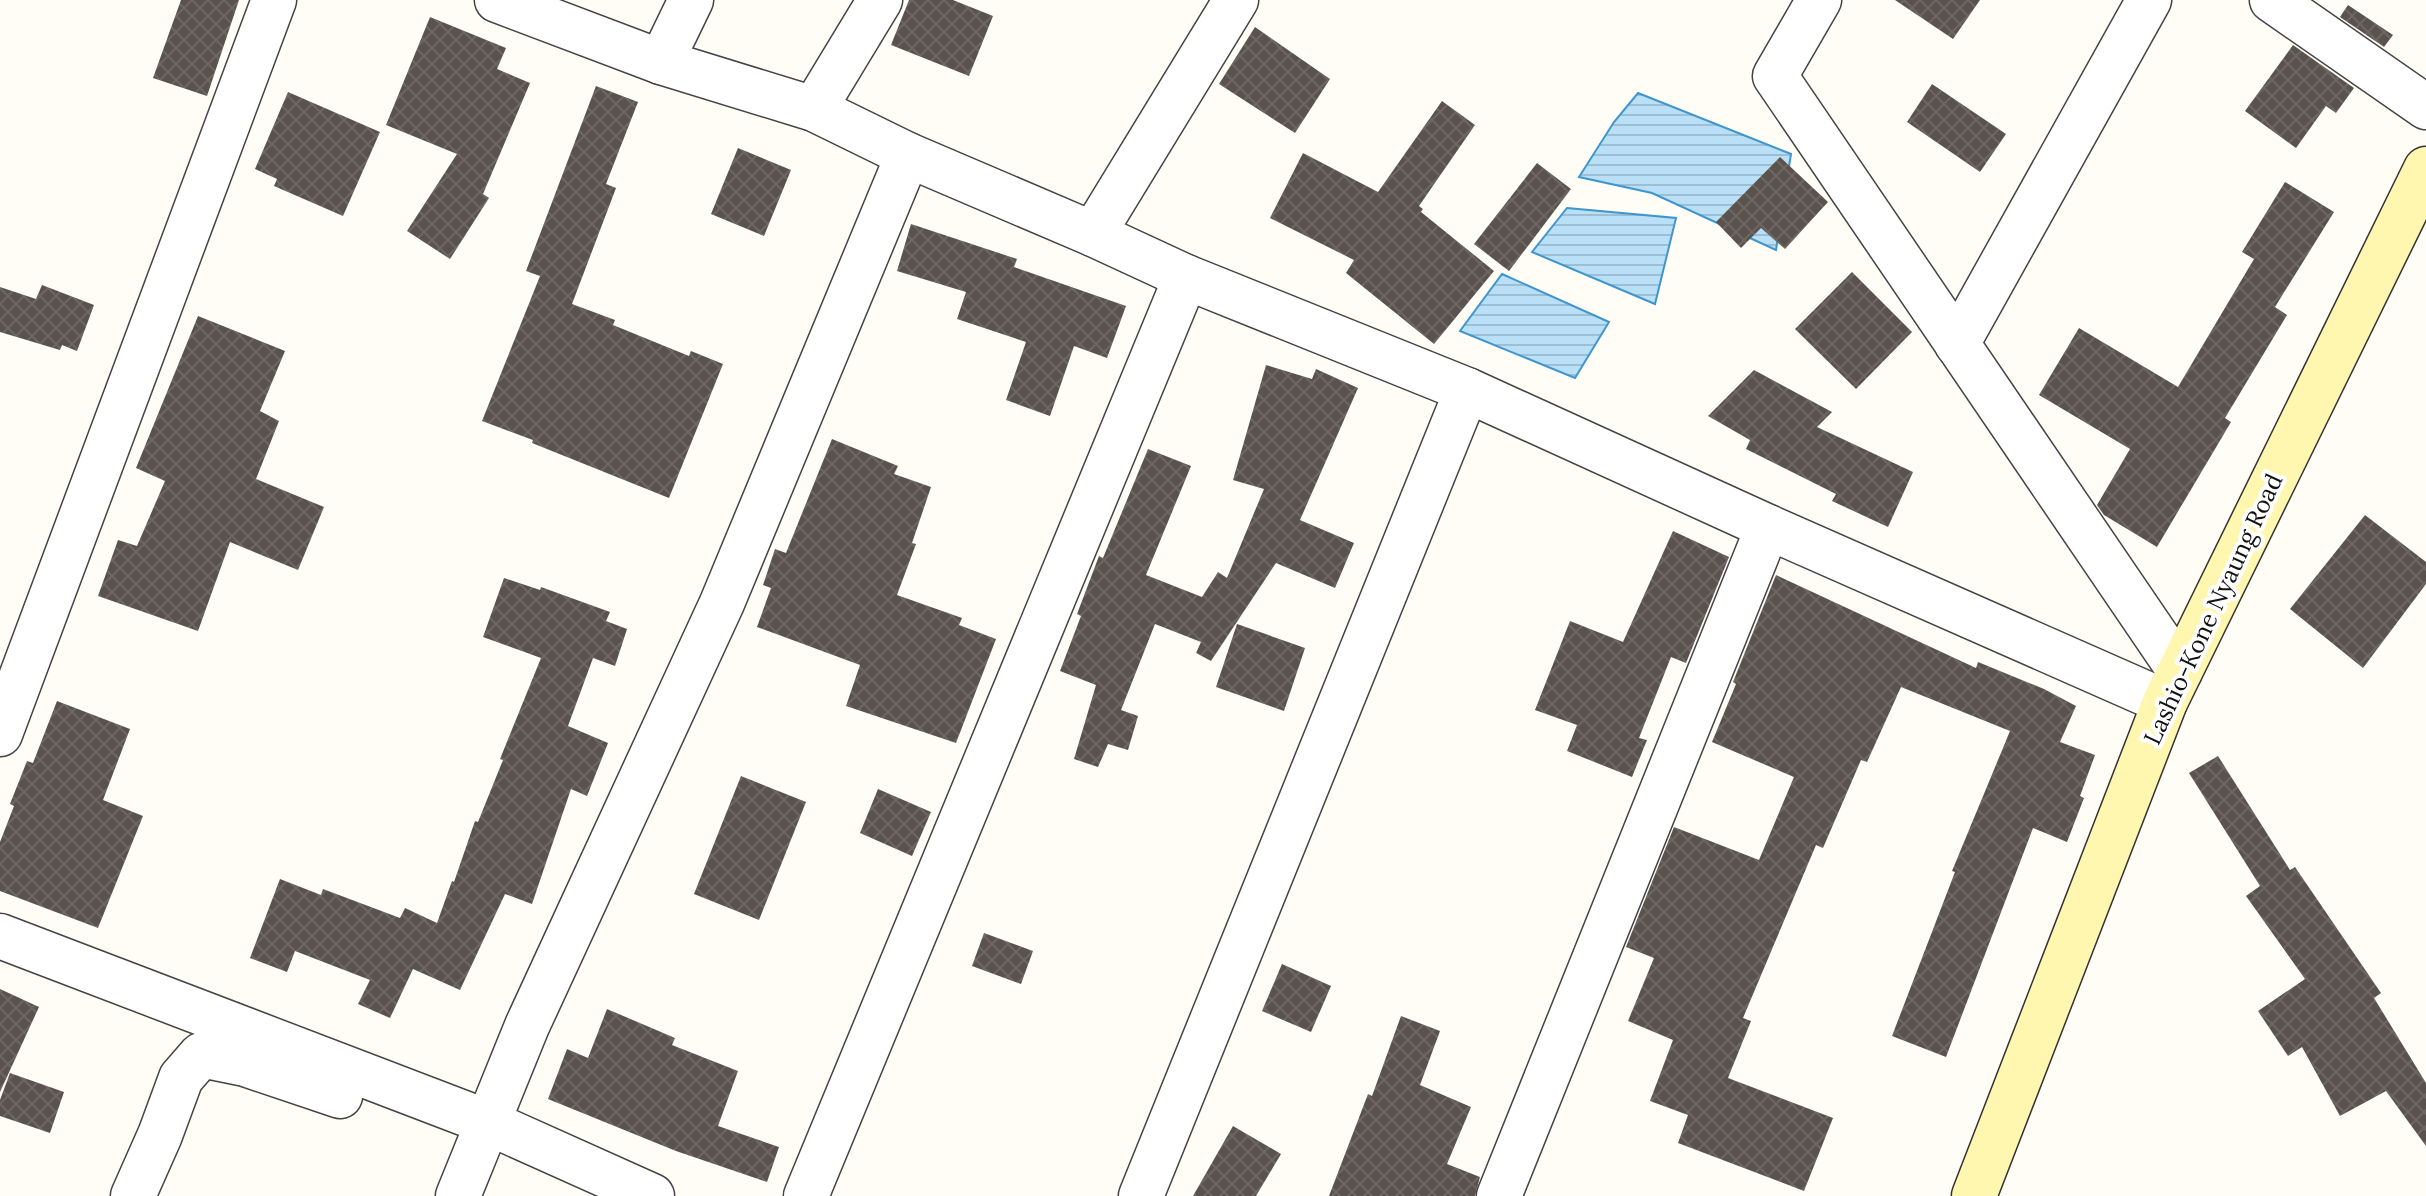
<svg xmlns="http://www.w3.org/2000/svg" width="2426" height="1196" font-family="Lora,serif">
	<style>
		.water { fill: url(#water-rules); stroke: #3f96cf; stroke-width: 2 }
		.building { fill: url(#building-cross-hatch) }
		.lines { fill: none; stroke-linecap: round; stroke-linejoin: round }
		.minor-casing { stroke: #444; stroke-width: 47 }
		.secondary-casing { stroke: #333; stroke-width: 47 }
		.minor { stroke: #fff; stroke-width: 44 }
		.secondary { stroke: #fff6b0; stroke-width: 44 }
		.labels { text-anchor: middle; dominant-baseline: central; stroke-width: 8; stroke-linejoin: round; paint-order: stroke }
		.street-label { font-size: 24px; fill: #111; stroke: #fff }
	</style>
	<defs>
		<pattern id="water-rules" width="6" height="5" patternUnits="userSpaceOnUse" patternTransform="scale(2)"><rect width="6" height="5" fill="#b9e0f7"/><path d="M0 2.5h6" fill="none" stroke="#9ebfd3"/></pattern>
		<pattern id="building-cross-hatch" width="8" height="8" patternUnits="userSpaceOnUse" patternTransform="scale(2)"><rect width="8" height="8" fill="#5a524d"/><path d="M0 0l8 8M0 8l8-8" fill="none" stroke="#6d6662"/></pattern>
	</defs>
	<rect width="100%" height="100%" fill="#fffdf5"/>
	<g class="water">
		<polygon points="1638,93 1791,154 1776,250 1652,193 1579,177 1614,122"/>
		<polygon points="1567,208 1676,218 1655,304 1532,252"/>
		<polygon points="1502,274 1609,322 1575,378 1460,331"/>
	</g>
	<g class="building">
		<polygon points="181,0 239,0 207,96 153,78"/>
		<polygon points="909,0 953,0 993,16 969,76 891,45"/>
		<polygon points="1895,0 1980,0 1953,39"/>
		<polygon points="2348,5 2393,35 2384,47 2340,17"/>
		<polygon points="430,17 506,48 497,69 530,83 483,194 489,198 450,259 407,231 457,154 386,125"/>
		<polygon points="1255,27 1330,79 1295,133 1219,84"/>
		<polygon points="2293,45 2354,88 2336,113 2326,106 2296,148 2245,111"/>
		<polygon points="1932,84 2006,134 1980,172 1907,122"/>
		<polygon points="596,86 638,102 606,184 616,188 572,304 615,320 613,325 689,356 691,351 723,364 669,498 532,443 533,440 482,421 540,276 526,271"/>
		<polygon points="288,92 380,132 343,216 274,186 277,179 255,169"/>
		<polygon points="1442,101 1475,125 1419,206 1423,209 1421,212 1494,271 1434,344 1346,273 1354,260 1270,218 1303,153 1378,192"/>
		<polygon points="738,148 791,170 764,236 711,214"/>
		<polygon points="1780,157 1828,202 1785,249 1761,228 1741,248 1716,222"/>
		<polygon points="1537,163 1571,189 1509,271 1474,244"/>
		<polygon points="2285,182 2334,212 2275,307 2287,315 2225,418 2231,422 2157,547 2104,515 2097,505 2130,449 2039,395 2079,328 2178,387 2254,259 2242,252"/>
		<polygon points="911,224 1017,259 1014,267 1126,306 1107,358 1074,346 1050,416 1006,400 1026,342 957,319 966,292 897,271"/>
		<polygon points="1852,272 1912,332 1856,389 1795,329"/>
		<polygon points="42,285 94,305 77,351 62,345 60,350 0,332 0,287 36,299"/>
		<polygon points="198,316 285,351 260,411 279,421 256,479 324,507 298,570 230,542 198,631 98,596 118,540 137,546 165,481 136,468"/>
		<polygon points="1266,365 1312,379 1316,369 1358,388 1300,520 1354,543 1335,588 1276,563 1211,661 1196,653 1201,642 1155,624 1121,710 1138,716 1128,750 1108,744 1098,767 1074,759 1096,685 1060,671 1081,616 1077,614 1099,556 1103,558 1148,449 1191,466 1146,575 1202,597 1218,572 1227,578 1264,489 1233,480"/>
		<polygon points="1754,370 1832,412 1817,427 1913,472 1888,527 1832,501 1836,494 1746,449 1750,440 1708,416"/>
		<polygon points="832,439 898,466 894,474 931,487 912,543 916,544 897,595 962,618 959,625 996,639 956,743 846,706 860,665 757,627 771,588 763,585 775,549 786,553"/>
		<polygon points="2365,515 2426,562 2426,584 2363,668 2290,609"/>
		<polygon points="1673,531 1729,557 1686,663 1671,657 1639,738 1647,740 1632,777 1567,751 1577,725 1535,710 1570,621 1623,642"/>
		<polygon points="1776,575 1976,668 1978,662 2044,689 2076,706 2060,742 2095,755 2080,796 2084,798 2067,842 2033,828 1946,1057 1892,1036 1955,872 1952,871 2010,731 1901,687 1867,762 1861,760 1823,848 1816,845 1743,1018 1751,1021 1728,1078 1833,1118 1804,1191 1678,1143 1688,1115 1650,1101 1673,1040 1628,1021 1654,958 1626,947 1674,827 1759,860 1794,777 1712,742 1736,684 1733,682"/>
		<polygon points="504,578 540,590 541,587 610,612 606,621 627,629 615,666 593,658 568,726 608,743 587,796 571,789 532,904 505,894 460,990 413,969 390,1018 358,1004 370,980 295,951 287,972 250,958 280,879 321,895 323,889 400,918 405,908 437,923 452,881 454,882 475,821 478,822 503,760 500,759 541,658 483,637"/>
		<polygon points="1237,624 1305,648 1284,711 1216,687"/>
		<polygon points="57,701 130,729 103,800 143,816 98,928 0,891 0,842 14,806 10,804 27,761 33,763"/>
		<polygon points="2218,756 2290,870 2295,867 2381,993 2374,998 2426,1083 2426,1146 2386,1091 2340,1116 2302,1047 2288,1056 2258,1011 2305,979 2246,896 2260,886 2189,773"/>
		<polygon points="741,776 806,802 759,920 694,894"/>
		<polygon points="878,789 931,812 912,856 860,833"/>
		<polygon points="984,933 1033,951 1021,984 972,966"/>
		<polygon points="1282,964 1331,986 1311,1032 1262,1011"/>
		<polygon points="0,989 39,1007 0,1092"/>
		<polygon points="607,1009 675,1038 672,1045 738,1071 718,1126 779,1147 767,1182 676,1151 548,1099 567,1049 588,1058"/>
		<polygon points="1401,1016 1440,1031 1420,1085 1471,1107 1447,1164 1480,1177 1475,1196 1329,1196 1368,1094 1372,1096"/>
		<polygon points="10,1073 64,1092 50,1133 0,1116 0,1100"/>
		<polygon points="1233,1126 1281,1154 1256,1196 1193,1196"/>
	</g>
	<g class="lines">
		<defs>
			<g id="minor">
				<polyline points="497,0 661,62"/>
				<polyline points="691,0 661,62 814,109 908,155 1093,234 1186,277 1467,390 1768,527 2165,702"/>
				<polyline points="1819,0 1775,76 2180,671"/>
				<polyline points="2272,0 2426,107"/>
				<polyline points="814,109 880,0"/>
				<polyline points="1093,234 1236,0"/>
				<polyline points="1957,344 2149,0"/>
				<polyline points="0,734 274,0"/>
				<polyline points="0,936 487,1122 652,1196"/>
				<polyline points="133,1196 160,1135 181,1078 201,1055 245,1064 340,1096"/>
				<polyline points="458,1196 527,1026 722,603 908,155"/>
				<polyline points="806,1196 1186,277"/>
				<polyline points="1141,1196 1467,390"/>
				<polyline points="1499,1196 1768,527"/>
			</g>
			<polyline id="secondary" points="1974,1196 2165,702 2426,169"/>
		</defs>
		<use href="#minor" class="minor-casing"/>
		<use href="#secondary" class="secondary-casing"/>
		<use href="#minor" class="minor"/>
		<use href="#secondary" class="secondary"/>
	</g>
	<g class="labels">
		<g class="street-label">
			<text transform="translate(2213 609) rotate(-65)">Lashio-Kone Nyaung Road</text>
		</g>
	</g>
</svg>
